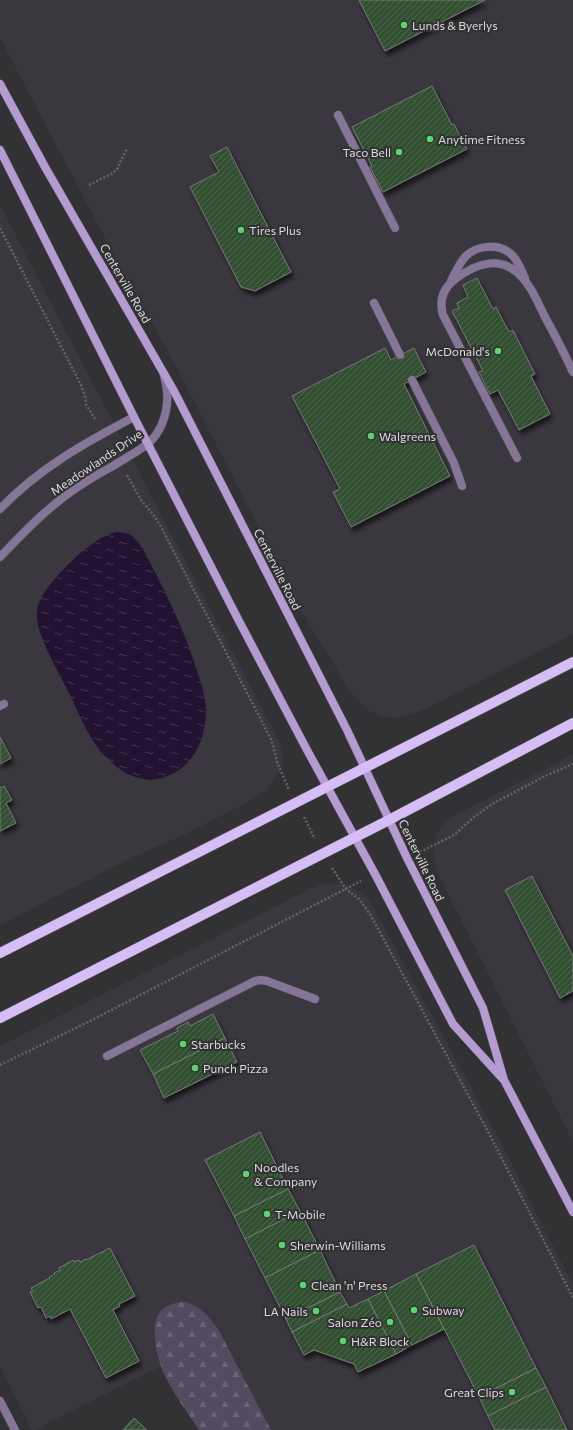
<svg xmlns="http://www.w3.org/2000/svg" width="573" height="1430" font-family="Commissioner,sans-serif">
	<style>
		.built { fill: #3a373f }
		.forest { fill: url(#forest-firs) }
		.water { fill: url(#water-ripples) }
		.building { fill: url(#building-hatch); stroke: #767976; filter: url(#shadow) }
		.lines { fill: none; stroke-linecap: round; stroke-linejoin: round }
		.lane-casing { stroke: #515052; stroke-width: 9 }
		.street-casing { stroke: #515052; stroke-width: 9 }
		.secondary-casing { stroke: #515052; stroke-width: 9 }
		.primary-casing { stroke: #515052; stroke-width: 11 }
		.path { stroke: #656466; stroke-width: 2.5; stroke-dasharray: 2 2; stroke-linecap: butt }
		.lane { stroke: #857698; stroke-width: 8 }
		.street { stroke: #857698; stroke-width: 8 }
		.secondary { stroke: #b49cd3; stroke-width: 8 }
		.primary { stroke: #d6bdf5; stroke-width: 10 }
		.poi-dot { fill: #5bd56e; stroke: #323133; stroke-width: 1.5 }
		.labels { text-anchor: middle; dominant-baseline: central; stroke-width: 4; stroke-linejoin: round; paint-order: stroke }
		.poi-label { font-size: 12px; fill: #dcdcdd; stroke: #323133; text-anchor: start }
		.street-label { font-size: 12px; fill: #dcdcdd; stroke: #323133 }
	</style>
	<defs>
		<pattern id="forest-firs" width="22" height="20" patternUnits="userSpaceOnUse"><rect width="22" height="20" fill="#544b60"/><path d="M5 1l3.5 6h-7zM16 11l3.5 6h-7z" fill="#6c6476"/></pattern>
		<pattern id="water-ripples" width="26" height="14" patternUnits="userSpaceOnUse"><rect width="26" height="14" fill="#221332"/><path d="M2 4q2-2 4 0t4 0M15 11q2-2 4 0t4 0" fill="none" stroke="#42354f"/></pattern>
		<pattern id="building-hatch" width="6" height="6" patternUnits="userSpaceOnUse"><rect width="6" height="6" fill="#304f33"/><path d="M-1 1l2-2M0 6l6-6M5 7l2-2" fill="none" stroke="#4d6850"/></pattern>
		<filter id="shadow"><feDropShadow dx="2.5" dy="4.5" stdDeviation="2" flood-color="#0009"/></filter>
	</defs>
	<rect width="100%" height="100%" fill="#323133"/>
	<g class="built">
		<polygon points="0,0 573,0 573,634 427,708 412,714 396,718 380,716 368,710 358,701 350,691 306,619 171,357 116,259 0,38"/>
		<polygon points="0,205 276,735 281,745 283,755 282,766 277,776 267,789 254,799 186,834 133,857 0,925"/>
		<polygon points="573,754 573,1142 439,876 434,861 433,851 435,840 438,831 446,822 452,817"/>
		<polygon points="335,883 348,885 360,892 368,899 375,910 505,1150 573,1285 573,1430 226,1430 187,1353 35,1430 32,1430 0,1367 0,1046 310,889 324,884"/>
	</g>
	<path class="forest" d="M182 1302C199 1303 210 1318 219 1331L271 1430H199C188 1413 175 1396 166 1378 158 1363 150 1330 158 1315 163 1306 173 1303 182 1302Z"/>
	<path class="water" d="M116 532C132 532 134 537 143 549 163 587 183 626 196 668 201 682 206 697 206 712 206 733 198 757 179 770 161 781 147 783 128 774 116 768 106 758 98 748 86 732 78 712 70 695 60 675 48 655 41 635 38 627 36 618 37 611 39 590 75 556 92 544 99 538 107 535 116 532Z"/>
	<g class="building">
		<polygon points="359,0 485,0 385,51"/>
		<polygon points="432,86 452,125 454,124 467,149 383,192 370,167 372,166 352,127"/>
		<polygon points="227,147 291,272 255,291 241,287 190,187 219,172 210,156"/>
		<polygon points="477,278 493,309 496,307 509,332 513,330 535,374 531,376 550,414 519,430 498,390 490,394 479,372 483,371 452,311 459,308 457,303 468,297 463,285"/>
		<polygon points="385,348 391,360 414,348 426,372 404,384 450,476 351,527 333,492 340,489 292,396"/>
		<polygon points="0,737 11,758 0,764"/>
		<polygon points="4,786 12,800 6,803 16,823 0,831 0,788"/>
		<polygon points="532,876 573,956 573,991 560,998 505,890"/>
		<polygon points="213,1014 225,1038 153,1074 140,1050 178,1031 177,1028 188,1022 190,1026"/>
		<polygon points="225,1038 237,1062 164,1098 153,1074"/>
		<polygon points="260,1132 288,1189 234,1216 205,1160"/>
		<polygon points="288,1189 300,1211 245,1239 234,1216"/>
		<polygon points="300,1211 320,1250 265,1278 245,1239"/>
		<polygon points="474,1245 536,1368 479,1397 416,1274"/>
		<polygon points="110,1248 135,1296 119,1304 120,1306 113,1310 139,1361 106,1378 70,1309 51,1319 50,1316 46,1318 41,1307 38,1308 30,1292 33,1291 31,1288 50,1278 49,1277 55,1274 54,1273 60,1270 59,1268 73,1260 74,1262 79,1260 80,1262 86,1259 86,1260"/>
		<polygon points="320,1250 340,1292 286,1319 265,1278"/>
		<polygon points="416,1274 444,1329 412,1345 384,1291"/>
		<polygon points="384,1291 412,1345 396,1354 368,1299"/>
		<polygon points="340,1292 347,1304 292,1332 286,1319"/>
		<polygon points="368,1299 396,1354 358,1372 354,1364 314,1350 304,1355 292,1332 347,1304 349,1308"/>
		<polygon points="536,1368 546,1387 488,1416 479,1397"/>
		<polygon points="546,1387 567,1430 495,1430 488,1416"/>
		<polygon points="134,1418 147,1430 123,1430"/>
	</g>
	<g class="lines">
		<defs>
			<g id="lane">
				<polyline points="338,115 395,228"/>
				<path d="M451 281C455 273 459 264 465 257 476 245 499 243 511 254 518 260 521 270 525 278"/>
				<polyline points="374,303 400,355"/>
				<polyline points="412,380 454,463 462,486"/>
				<path d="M517 458 443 315C439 301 443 289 454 280 479 261 505 254 526 282 534 292 539 305 545 317 555 335 564 353 573 372"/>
				<polyline points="0,706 4,704"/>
				<polyline points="107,1056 255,981 261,980 267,981 315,999"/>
			</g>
			<g id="street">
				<path d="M0 509C38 469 86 442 134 417"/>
				<path d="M0 557C22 534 43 512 69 493 83 483 98 474 113 466 125 458 140 451 151 441 167 424 171 397 164 376"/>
				<polyline points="0,1401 15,1430"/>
			</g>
			<g id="secondary">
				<polyline points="0,84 45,167 174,391 347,730 407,858 483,1008 504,1080 573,1212"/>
				<polyline points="0,150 134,417 239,621 307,750 375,874 453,1024 502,1078"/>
			</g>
			<g id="primary">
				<polyline points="0,953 573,662"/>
				<polyline points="0,1018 389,820 573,723"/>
			</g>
		</defs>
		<use href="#lane" class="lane-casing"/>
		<use href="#street" class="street-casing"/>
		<use href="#secondary" class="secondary-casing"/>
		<use href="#primary" class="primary-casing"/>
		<g class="path">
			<polyline points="89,185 113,173 117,169 127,148"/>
			<polyline points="0,228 81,385 85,396 86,404 96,421"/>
			<polyline points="127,475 141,500 152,513 160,525 272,741 277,762 289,790"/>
			<polyline points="304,817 315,839"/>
			<polyline points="420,852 454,835 475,816 494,803 545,776 573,764"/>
			<polyline points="332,868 346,889 359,899 370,914 492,1139 573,1298"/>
			<polyline points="0,1065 88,1022 361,881"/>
		</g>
		<use href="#lane" class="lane"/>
		<use href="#street" class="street"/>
		<use href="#secondary" class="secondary"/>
		<use href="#primary" class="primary"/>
	</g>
	<g class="poi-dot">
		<circle cx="404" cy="25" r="4"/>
		<circle cx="430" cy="139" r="4"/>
		<circle cx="399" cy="152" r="4"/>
		<circle cx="241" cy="230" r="4"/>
		<circle cx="498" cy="351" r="4"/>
		<circle cx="371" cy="436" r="4"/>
		<circle cx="183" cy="1044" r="4"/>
		<circle cx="195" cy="1068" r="4"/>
		<circle cx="246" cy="1174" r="4"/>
		<circle cx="267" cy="1214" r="4"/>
		<circle cx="282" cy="1245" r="4"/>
		<circle cx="303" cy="1285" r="4"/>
		<circle cx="414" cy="1310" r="4"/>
		<circle cx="316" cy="1311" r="4"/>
		<circle cx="390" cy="1322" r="4"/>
		<circle cx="343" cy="1341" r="4"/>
		<circle cx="512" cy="1392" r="4"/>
	</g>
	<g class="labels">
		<g class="poi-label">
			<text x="412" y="25">Lunds &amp; Byerlys</text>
			<text x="438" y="139">Anytime Fitness</text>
			<text x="391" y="152" text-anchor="end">Taco Bell</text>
			<text x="249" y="230">Tires Plus</text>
			<text x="490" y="351" text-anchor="end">McDonald's</text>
			<text x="379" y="436">Walgreens</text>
			<text x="191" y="1044">Starbucks</text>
			<text x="203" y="1068">Punch Pizza</text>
			<text x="254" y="1167">Noodles<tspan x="254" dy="14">&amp; Company</tspan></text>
			<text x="275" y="1214">T-Mobile</text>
			<text x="290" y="1245">Sherwin-Williams</text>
			<text x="311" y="1285">Clean 'n' Press</text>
			<text x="422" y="1310">Subway</text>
			<text x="308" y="1311" text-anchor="end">LA Nails</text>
			<text x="382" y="1322" text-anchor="end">Salon Zéo</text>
			<text x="351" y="1341">H&amp;R Block</text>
			<text x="504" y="1392" text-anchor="end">Great Clips</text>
		</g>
		<g class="street-label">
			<text transform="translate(126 283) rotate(60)">Centerville Road</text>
			<text transform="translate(96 462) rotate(-34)">Meadowlands Drive</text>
			<text transform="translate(278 569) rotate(63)">Centerville Road</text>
			<text transform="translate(422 860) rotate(64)">Centerville Road</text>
		</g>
	</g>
</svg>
